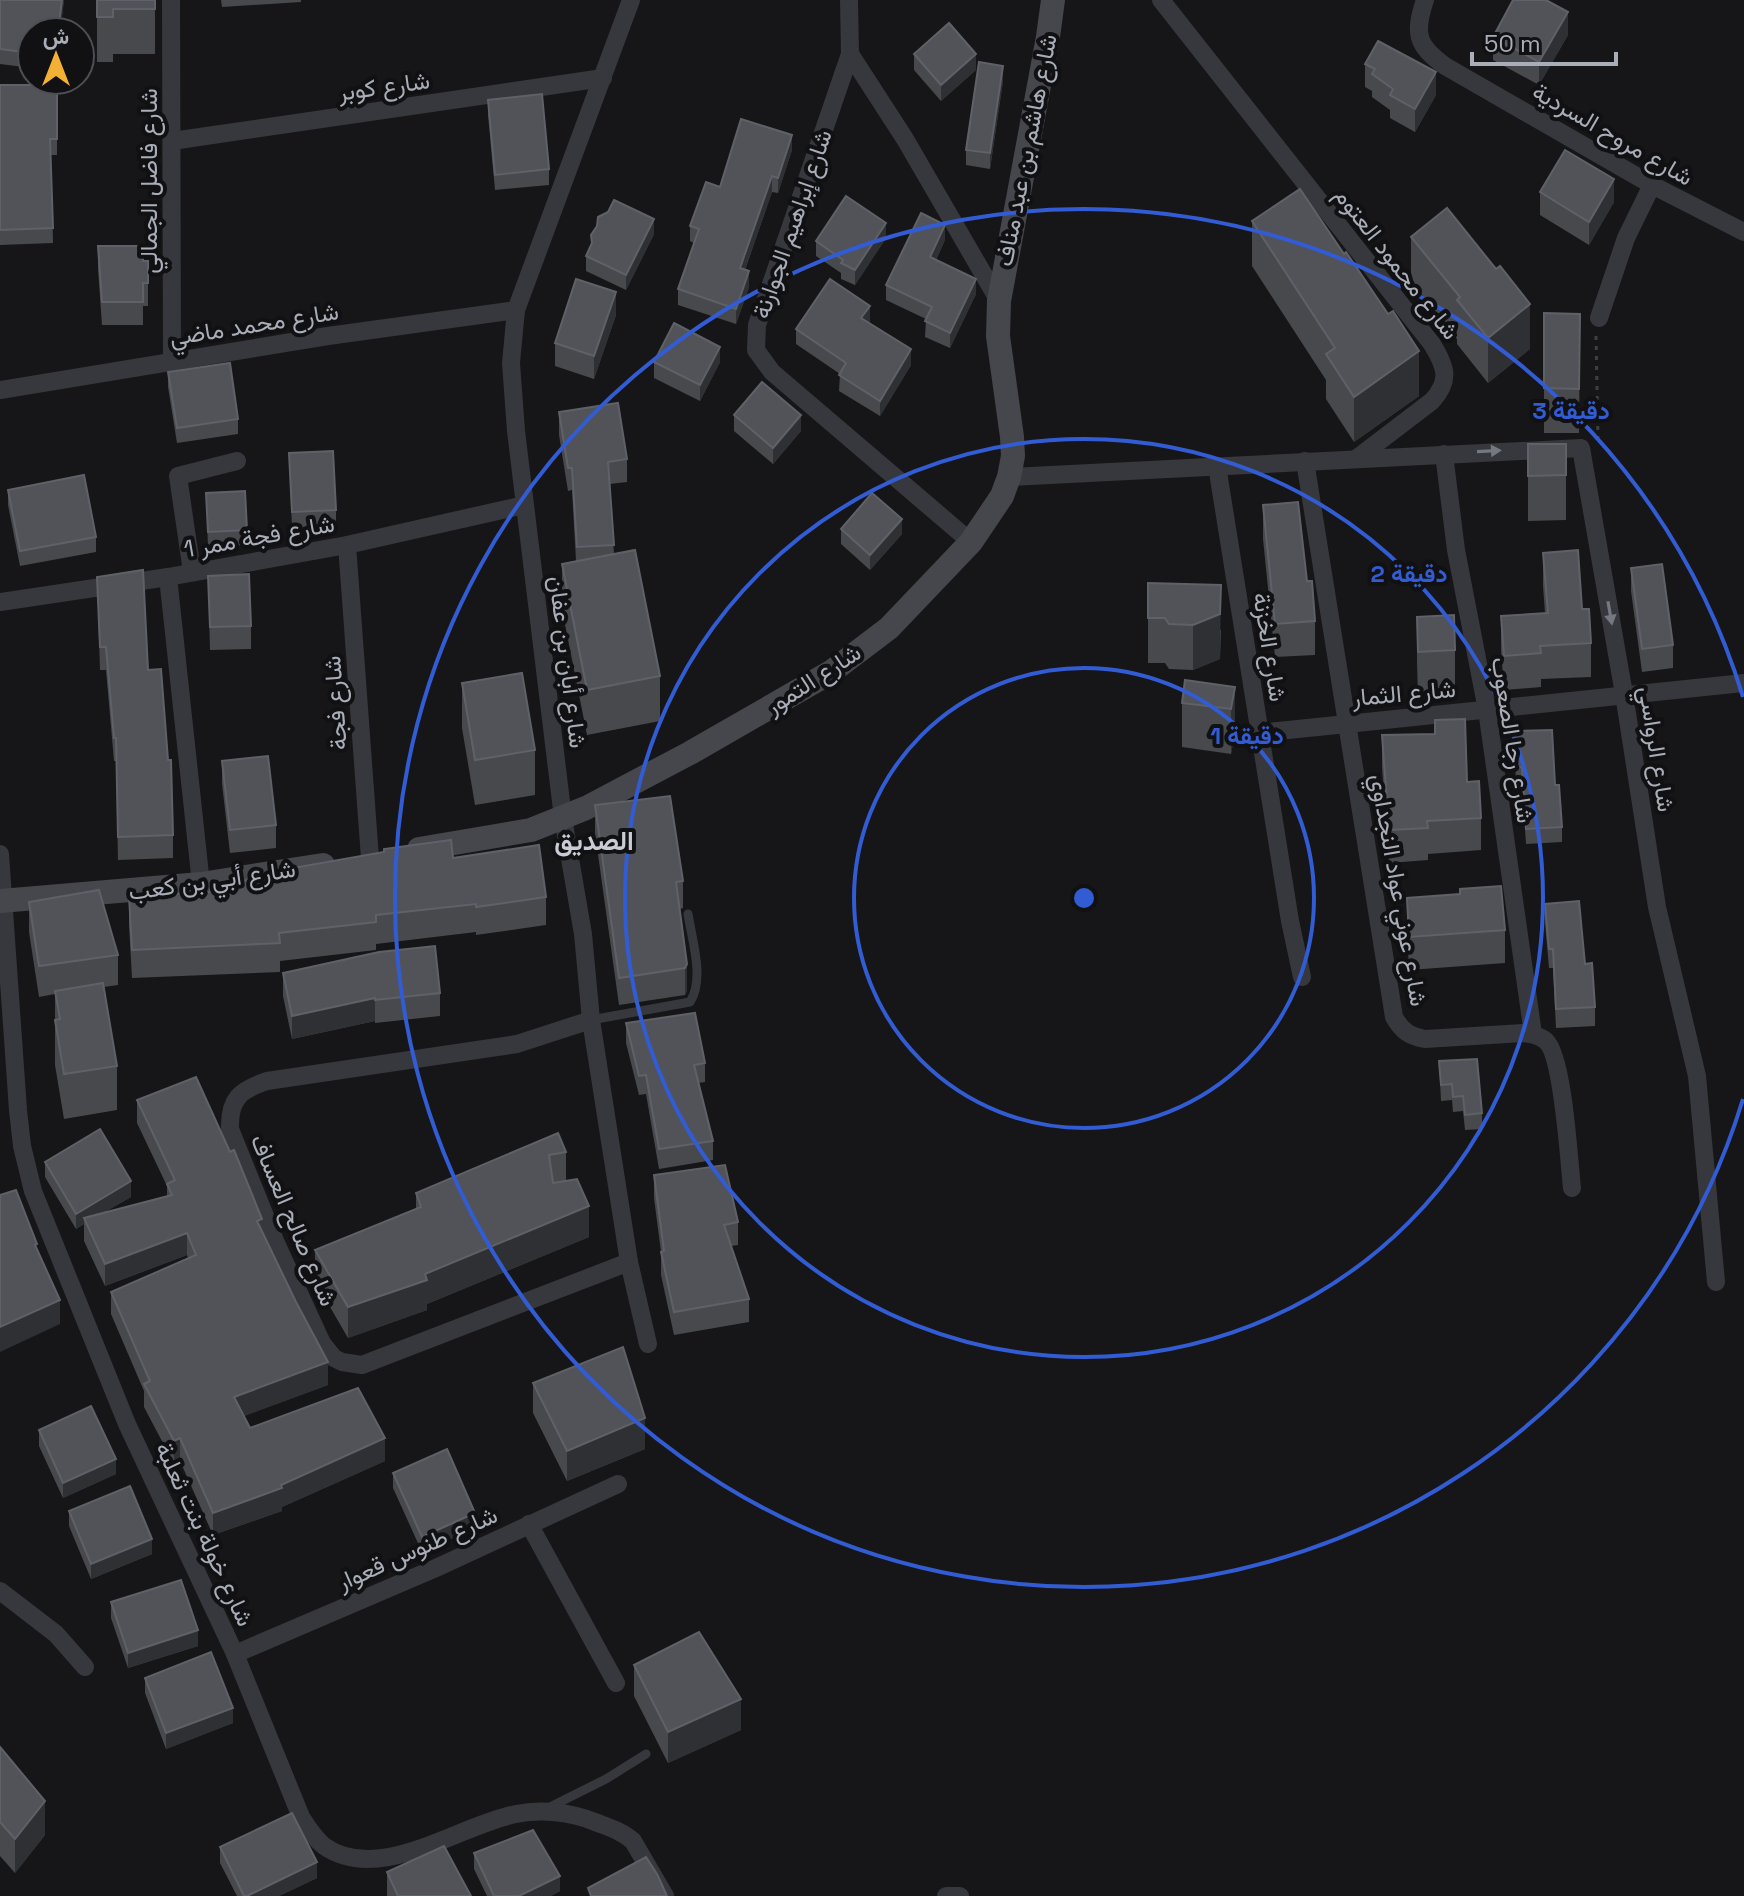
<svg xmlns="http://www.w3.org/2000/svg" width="1744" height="1896" font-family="'Space Grotesk',Vazirmatn,sans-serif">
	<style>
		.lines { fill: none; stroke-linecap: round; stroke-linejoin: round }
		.path { stroke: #3d3f44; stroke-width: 3; stroke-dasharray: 4 6; stroke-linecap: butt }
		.lane { stroke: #37383d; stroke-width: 9 }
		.street { stroke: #37383d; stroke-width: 18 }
		.secondary { stroke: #45474d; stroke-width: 24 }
		.wall { fill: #47494d }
		.shaded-wall { fill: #2f3033 }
		.building { fill: #525359; stroke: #5f6168; stroke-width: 2 }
		.oneway { fill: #757881 }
		.ring { fill: none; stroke: #325cd3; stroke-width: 4 }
		.labels { text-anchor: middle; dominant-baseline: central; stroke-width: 8; stroke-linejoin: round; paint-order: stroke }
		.street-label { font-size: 24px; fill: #a8adb8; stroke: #111113 }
		.neighbourhood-label { font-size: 26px; font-weight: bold; fill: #c9ccd4; stroke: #111113 }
		.centre { fill: #325cd3; stroke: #111113; stroke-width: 4 }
		.ring-label { font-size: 24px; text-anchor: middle; font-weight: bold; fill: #325cd3; stroke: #111113; stroke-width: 8; stroke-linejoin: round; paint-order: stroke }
	</style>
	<rect width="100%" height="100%" fill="#161618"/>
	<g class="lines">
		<polyline class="path" points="1596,336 1598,440"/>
		<g class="lane">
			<path d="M591 1020 690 1002C705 979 692 940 688 914"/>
			<polyline points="548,1808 606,1779 646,1754"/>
		</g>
		<g class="street">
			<polyline points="171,0 172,361"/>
			<polyline points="631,0 516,310 511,363 516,431 563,818 583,934 591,1020 629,1262 648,1344"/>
			<polyline points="849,0 850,54 757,325 756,350 772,372 971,542"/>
			<path d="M1161 0 1432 344C1446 367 1451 380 1432 401L1356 459"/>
			<path d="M1425 0C1414 33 1416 45 1445 66L1652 185 1744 232"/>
			<polyline points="850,54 905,139 999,301"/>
			<polyline points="172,141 603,78"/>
			<polyline points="1599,318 1626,238 1652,185"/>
			<polyline points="0,390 328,336 516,310"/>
			<polyline points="1444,454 1456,550 1487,710 1533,1034"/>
			<path d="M1305 461 1394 1017C1402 1031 1409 1036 1425 1039L1523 1033C1531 1034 1539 1035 1546 1041 1563 1056 1569 1161 1572 1188"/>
			<polyline points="1217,466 1290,921 1302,977"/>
			<polyline points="1009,477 1581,448 1624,694 1657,907 1697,1076 1716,1282"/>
			<polyline points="347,545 370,858"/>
			<polyline points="192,572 178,476 237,461"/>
			<polyline points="168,577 201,884"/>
			<polyline points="0,602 168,577 347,545 524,505"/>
			<polyline points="1259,733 1744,683"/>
			<path d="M0 854 18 1110 22 1146 33 1191 127 1424 235 1654 301 1817C308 1828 314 1838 324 1846 379 1885 459 1825 516 1814 541 1809 571 1812 595 1822 608 1827 622 1831 633 1841L665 1896"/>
			<path d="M591 1020 517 1044 267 1081C240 1090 229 1099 230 1129L276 1243 322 1343 334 1358 342 1362 362 1365 629 1262"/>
			<polyline points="529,1524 616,1683"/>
			<polyline points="0,1591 56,1634 85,1667"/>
			<polyline points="235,1654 436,1568 618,1484"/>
			<polyline points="946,1896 960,1896"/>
		</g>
		<g class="secondary">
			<polyline points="419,849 531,830 586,808 690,753 831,672 889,628 971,542 1002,496 1009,477 1013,456 1012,437 998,336 999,301 1048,37 1053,0"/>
			<polyline points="0,901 201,884 323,865"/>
		</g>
	</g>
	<g class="wall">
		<polygon points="0,0 64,0 60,32 32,32 32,68 0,64"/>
		<polygon points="97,0 155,0 155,54 113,54 113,62 97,62"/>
		<polygon points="221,0 301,0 301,2 222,7"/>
		<polygon points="1568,35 1539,85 1493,60 1493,37"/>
		<polygon points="914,54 976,70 941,101 914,70"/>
		<polygon points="1365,64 1436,95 1415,132 1390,118 1390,110 1372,97 1372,91 1365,87"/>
		<polygon points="1003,81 990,169 966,165 966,150"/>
		<polygon points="0,85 57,85 57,155 51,155 53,243 0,245"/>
		<polygon points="488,100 549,169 549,185 495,190 488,115"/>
		<polygon points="792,150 778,193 772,192 745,270 749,287 736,324 678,305 678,289 694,243 690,241 690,226 720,187"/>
		<polygon points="1540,192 1614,202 1589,245 1540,215"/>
		<polygon points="1252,221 1419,396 1354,442 1326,399 1326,380 1252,266"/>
		<polygon points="654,234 626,290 586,271 586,256 591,246 591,235"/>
		<polygon points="1411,237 1530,349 1488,383 1457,344 1457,339 1411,281"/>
		<polygon points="886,238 855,285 841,279 841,273 816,256 816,241"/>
		<polygon points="945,240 936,260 976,294 950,348 925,337 926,319 886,300 886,285"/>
		<polygon points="98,246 143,261 148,261 148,306 143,306 143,325 102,325 98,269"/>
		<polygon points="1544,313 1580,314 1579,433 1544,433"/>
		<polygon points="616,315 594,379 555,366 555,343"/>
		<polygon points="870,322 868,323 911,365 880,416 839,391 840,374 796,344 796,329"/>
		<polygon points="654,362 720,362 700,401 654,378"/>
		<polygon points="168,372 238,419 238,434 177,443 168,387"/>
		<polygon points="559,412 627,459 627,482 610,484 614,554 660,676 660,721 587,735 562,609 562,564 576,561 572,490 568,491 559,435"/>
		<polygon points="734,415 801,431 773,464 734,431"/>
		<polygon points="1528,444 1566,444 1566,520 1528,521"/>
		<polygon points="289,453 336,510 336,525 292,528"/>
		<polygon points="8,490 96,537 96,552 20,566 8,505"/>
		<polygon points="206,493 247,530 247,545 208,547"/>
		<polygon points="1263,505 1307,581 1315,621 1315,655 1275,657 1263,539"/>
		<polygon points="841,529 902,534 870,570 841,544"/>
		<polygon points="1543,553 1582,609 1591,643 1591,677 1541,679 1541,687 1504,690 1501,650 1501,616 1545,613 1543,586"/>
		<polygon points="1631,568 1673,645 1673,668 1642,672 1631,591"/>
		<polygon points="208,576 251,626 251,649 210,650"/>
		<polygon points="97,577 148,670 173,835 173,858 118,860 116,761 114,761 106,670 100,670"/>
		<polygon points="1148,583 1221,630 1220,659 1193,670 1169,669 1165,663 1148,663"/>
		<polygon points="1417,617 1455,650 1455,695 1418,697 1417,662"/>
		<polygon points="462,683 535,750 535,795 475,805 462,728"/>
		<polygon points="1235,687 1235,732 1231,754 1182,747 1182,703"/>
		<polygon points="1514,731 1555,785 1562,827 1562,842 1526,844 1522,783 1516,783"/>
		<polygon points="1382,735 1467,782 1481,818 1481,850 1428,854 1428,860 1389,863 1382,767"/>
		<polygon points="222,761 276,825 276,848 230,853 222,784"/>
		<polygon points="595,805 683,881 683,908 680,909 687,991 685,995 619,1005 595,833"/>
		<polygon points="453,858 546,897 546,925 476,935 476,932 376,944 376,950 280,961 280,972 132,978 129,925 129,896 210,892"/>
		<polygon points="1460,894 1505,930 1505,963 1409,970 1407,930 1407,898"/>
		<polygon points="29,902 118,955 118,985 104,987 117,1066 117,1110 64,1119 55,1065 55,994 39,997 29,932"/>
		<polygon points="1545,904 1585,964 1595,1007 1595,1026 1556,1028 1553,968 1549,968 1545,923"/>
		<polygon points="283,973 440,993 440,1016 375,1023 375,1021 292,1039 283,996"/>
		<polygon points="626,1023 705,1063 705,1082 698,1083 713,1141 713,1160 659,1169 646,1094 639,1095 626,1043"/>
		<polygon points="1439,1061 1482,1113 1482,1129 1465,1130 1463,1111 1453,1112 1452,1100 1441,1101"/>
		<polygon points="137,1100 262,1230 328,1385 243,1416 250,1428 385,1461 282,1507 282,1511 213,1535 180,1461 174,1464 144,1407 144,1391 111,1314 111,1292 188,1258 187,1255 105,1286 84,1241 84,1224 76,1229 45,1177 45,1162 131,1197 103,1213 167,1196 167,1186 137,1123"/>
		<polygon points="558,1133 566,1152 566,1181 589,1237 427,1304 427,1310 348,1338 315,1281 315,1250 416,1209 416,1193"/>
		<polygon points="654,1175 738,1222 738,1245 731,1246 749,1299 749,1322 674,1335 661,1275 661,1252 654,1198"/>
		<polygon points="533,1383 645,1449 567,1481 533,1413"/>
		<polygon points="39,1430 116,1474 63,1498 39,1446"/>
		<polygon points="393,1473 475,1528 422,1552 393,1488"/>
		<polygon points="69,1511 152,1554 91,1579 69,1526"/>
		<polygon points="111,1602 198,1646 128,1668 111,1618"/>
		<polygon points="634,1665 741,1730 668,1763 634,1696"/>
		<polygon points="145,1678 233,1723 166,1749 145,1693"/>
		<polygon points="0,1747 45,1835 15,1873 0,1856"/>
		<polygon points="220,1847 317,1878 279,1896 237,1896 220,1863"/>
		<polygon points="474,1853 560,1891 551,1896 487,1896 474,1869"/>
		<polygon points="387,1872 471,1896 387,1896"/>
	</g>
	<g class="shaded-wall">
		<polygon points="62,0 64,0 60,32 58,32"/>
		<polygon points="1568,12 1568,35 1539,85 1539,62"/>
		<polygon points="976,54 976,70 941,101 941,85"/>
		<polygon points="1003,66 1003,81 990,169 990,153"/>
		<polygon points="1436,72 1436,95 1415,132 1415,109"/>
		<polygon points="792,135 792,150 778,193 778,178"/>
		<polygon points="772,176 772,192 740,284 740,268"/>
		<polygon points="1614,179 1614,202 1589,245 1589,222"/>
		<polygon points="654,219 654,234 626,290 626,275"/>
		<polygon points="886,223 886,238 855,285 855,270"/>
		<polygon points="945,225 945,240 930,272 930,257"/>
		<polygon points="749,271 749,287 736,324 736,309"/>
		<polygon points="976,279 976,294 950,348 950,333"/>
		<polygon points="616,292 616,315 594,379 594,356"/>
		<polygon points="1530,304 1530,349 1488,383 1488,338"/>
		<polygon points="870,306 870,322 861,334 861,318"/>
		<polygon points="720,347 720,362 700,401 700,385"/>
		<polygon points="911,349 911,365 880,416 880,401"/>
		<polygon points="1419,351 1419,396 1354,442 1354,397"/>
		<polygon points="801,415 801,431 773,464 773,448"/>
		<polygon points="902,519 902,534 870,570 870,555"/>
		<polygon points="1221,585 1220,659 1193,670 1193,625"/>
		<polygon points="1235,687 1235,732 1231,754 1231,709"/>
		<polygon points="687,964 687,991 685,995 685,968"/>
		<polygon points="375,998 375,1021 292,1039 292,1016"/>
		<polygon points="131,1181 131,1197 86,1223 84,1218 84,1224 76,1229 76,1214"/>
		<polygon points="589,1206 589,1237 427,1304 427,1310 348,1338 348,1307 425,1274"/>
		<polygon points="187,1233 187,1255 105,1286 105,1264"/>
		<polygon points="60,1300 60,1324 0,1352 0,1327"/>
		<polygon points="328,1362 328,1385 234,1420 234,1397"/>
		<polygon points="645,1418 645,1449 567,1481 567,1451"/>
		<polygon points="180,1438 180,1461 174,1464 174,1441"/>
		<polygon points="385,1438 385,1461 282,1507 282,1511 213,1535 213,1513 281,1485"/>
		<polygon points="116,1459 116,1474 63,1498 63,1483"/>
		<polygon points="475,1513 475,1528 422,1552 422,1537"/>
		<polygon points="152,1539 152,1554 91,1579 91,1564"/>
		<polygon points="198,1630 198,1646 128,1668 128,1653"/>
		<polygon points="741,1699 741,1730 668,1763 668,1732"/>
		<polygon points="233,1708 233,1723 166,1749 166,1733"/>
		<polygon points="45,1801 45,1835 15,1873 15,1839"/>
		<polygon points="317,1862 317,1878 279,1896 247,1896"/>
		<polygon points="560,1876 560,1891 551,1896 519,1896"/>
	</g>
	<g class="building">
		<polygon points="0,0 62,0 58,32 32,32 32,53 0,49"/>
		<polygon points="97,0 155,0 155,9 113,9 113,17 97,17"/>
		<polygon points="1513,0 1546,0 1568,12 1539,62 1493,37"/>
		<polygon points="949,23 976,54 941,85 914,54"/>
		<polygon points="1378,41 1436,72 1415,109 1390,95 1393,89 1372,74 1375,69 1365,64"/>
		<polygon points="979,62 1003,66 990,153 966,150"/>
		<polygon points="0,85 57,85 57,139 50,139 53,228 0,230"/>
		<polygon points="542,94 549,169 495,175 488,100"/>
		<polygon points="741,119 792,135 778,178 772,176 740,268 749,271 736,309 678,289 699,229 690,226 706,182 720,187"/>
		<polygon points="1565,150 1614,179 1589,222 1540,192"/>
		<polygon points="1300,189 1344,254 1346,252 1388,314 1393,311 1419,351 1354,397 1326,354 1335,348 1252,221"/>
		<polygon points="846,196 886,223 855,270 841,263 843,260 816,241"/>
		<polygon points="614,200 654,219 626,275 586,256 592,243 591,235 597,226 598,217 608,212"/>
		<polygon points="1447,208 1496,269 1500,266 1530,304 1488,338 1457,300 1460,297 1411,237"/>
		<polygon points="921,213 945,225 930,257 976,279 950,333 925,321 932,307 886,285"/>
		<polygon points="98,246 143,246 143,261 148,261 148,283 143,283 143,302 102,302"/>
		<polygon points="576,279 616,292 594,356 555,343"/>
		<polygon points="830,279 870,306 861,318 911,349 880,401 839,375 846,363 796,329"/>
		<polygon points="1544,313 1580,314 1579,389 1544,388"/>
		<polygon points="674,323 720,347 700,385 654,362"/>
		<polygon points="230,363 238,419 177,428 168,372"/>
		<polygon points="762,382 801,415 773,448 734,415"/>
		<polygon points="618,403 627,459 608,462 614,545 577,547 572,468 568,468 559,412"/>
		<polygon points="1528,444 1566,444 1566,475 1528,476"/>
		<polygon points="333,451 336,510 292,512 289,453"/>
		<polygon points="84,475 96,537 20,551 8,490"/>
		<polygon points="245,491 247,530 208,532 206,493"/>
		<polygon points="872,493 902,519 870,555 841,529"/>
		<polygon points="1298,502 1307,581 1312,581 1315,621 1275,624 1263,505"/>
		<polygon points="635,550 660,676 587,690 562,564"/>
		<polygon points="1578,550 1582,609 1589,609 1591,643 1540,646 1541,653 1504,656 1501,616 1548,613 1543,553"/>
		<polygon points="1662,564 1673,645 1642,649 1631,568"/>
		<polygon points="143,570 148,670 161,669 168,760 171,760 173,835 118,837 116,738 114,738 106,647 100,647 97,577"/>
		<polygon points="249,574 251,626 210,627 208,576"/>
		<polygon points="1148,583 1221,585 1220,614 1193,625 1169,624 1165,618 1148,618"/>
		<polygon points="1454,615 1455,650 1418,652 1417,617"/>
		<polygon points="522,673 535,750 475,760 462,683"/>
		<polygon points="1185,680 1235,687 1231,709 1182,703"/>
		<polygon points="1465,719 1467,782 1479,781 1481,818 1427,821 1428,828 1389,830 1382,735 1435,734 1435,720"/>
		<polygon points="1552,730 1555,785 1559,785 1562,827 1526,829 1522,767 1516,768 1514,731"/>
		<polygon points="268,756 276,825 230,830 222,761"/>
		<polygon points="670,796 683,881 676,882 687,964 685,968 619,978 595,805"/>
		<polygon points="451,840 453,858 539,845 546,897 476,907 476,904 376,915 376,922 279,933 280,943 132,950 129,896 210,892 210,885 294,874 293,868 384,852 384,849"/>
		<polygon points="1501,886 1505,930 1409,937 1407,898 1460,894 1460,889"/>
		<polygon points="99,890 118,955 39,966 29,902"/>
		<polygon points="1579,901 1585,964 1592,963 1595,1007 1556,1009 1553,949 1549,949 1545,904"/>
		<polygon points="435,946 440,993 375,1000 375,998 292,1016 283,973 379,952"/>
		<polygon points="103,983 117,1066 64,1074 55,1020 60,1019 55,991"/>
		<polygon points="695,1013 705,1063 694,1065 713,1141 659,1149 646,1075 639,1076 626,1023"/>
		<polygon points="1477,1059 1482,1113 1465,1115 1463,1096 1453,1097 1452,1084 1441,1085 1439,1061"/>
		<polygon points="196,1077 230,1152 234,1150 262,1219 257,1221 296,1302 328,1362 234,1397 250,1428 358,1388 385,1438 281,1485 282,1488 213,1513 180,1438 174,1441 144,1384 150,1381 111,1292 196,1255 187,1233 105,1264 84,1218 172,1195 167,1184 175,1180 137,1100"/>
		<polygon points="100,1129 131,1181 76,1214 45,1162"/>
		<polygon points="558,1133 566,1152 549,1155 553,1183 577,1179 589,1206 425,1274 427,1280 348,1307 315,1250 421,1207 416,1193"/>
		<polygon points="725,1165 738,1222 724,1225 749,1299 674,1312 661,1252 664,1251 654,1175"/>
		<polygon points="16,1190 37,1244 35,1245 60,1300 0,1327 0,1195"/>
		<polygon points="623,1347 645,1418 567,1451 533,1383"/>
		<polygon points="91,1406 116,1459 63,1483 39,1430"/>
		<polygon points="447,1449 475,1513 422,1537 393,1473"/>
		<polygon points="130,1486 152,1539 91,1564 69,1511"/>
		<polygon points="181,1580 198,1630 128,1653 111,1602"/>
		<polygon points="699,1632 741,1699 668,1732 634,1665"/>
		<polygon points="211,1652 233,1708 166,1733 145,1678"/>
		<polygon points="0,1747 45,1801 15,1839 0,1822"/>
		<polygon points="292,1813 317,1862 247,1896 244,1896 220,1847"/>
		<polygon points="533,1830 560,1876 519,1896 494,1896 474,1853"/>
		<polygon points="444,1846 471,1896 398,1896 387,1872"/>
		<polygon points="646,1857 657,1874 667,1896 591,1896 588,1888"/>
	</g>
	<defs><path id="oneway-solid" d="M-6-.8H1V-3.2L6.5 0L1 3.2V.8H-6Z" transform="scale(2)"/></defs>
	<g class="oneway">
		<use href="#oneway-solid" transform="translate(1489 451) rotate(-3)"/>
		<use href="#oneway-solid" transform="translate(1610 613) rotate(80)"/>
	</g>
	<g class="ring">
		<circle cx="1084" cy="898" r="230"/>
		<circle cx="1084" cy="898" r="459"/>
		<path d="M1743 1099A689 689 0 1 1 1743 697"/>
	</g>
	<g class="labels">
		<g class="street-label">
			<text transform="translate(384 86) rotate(-8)">شارع كوبر</text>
			<text transform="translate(1613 134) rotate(30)">شارع مروح السردية</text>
			<text transform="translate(1026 150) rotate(-79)">شارع هاشم بن عبد مناف</text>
			<text transform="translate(148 181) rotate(-90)">شارع فاضل الجمالي</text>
			<text transform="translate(792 224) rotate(-71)">شارع إبراهيم الجوارنة</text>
			<text transform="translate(1397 263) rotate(52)">شارع محمود العتوم</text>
			<text transform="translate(254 324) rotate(-9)">شارع محمد ماضي</text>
			<text transform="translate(259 536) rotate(-10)">شارع فجة ممر 1</text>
			<text transform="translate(1270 647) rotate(81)">شارع الخزنة</text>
			<text transform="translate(568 662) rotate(83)">شارع أبان بن عفان</text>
			<text transform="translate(813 679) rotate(-33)">شارع التمور</text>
			<text transform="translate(1404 693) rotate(-5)">شارع الثمار</text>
			<text transform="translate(335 703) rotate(-94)">شارع فجة</text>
			<text transform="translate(1513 740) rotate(81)">شارع رجا الصعوب</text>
			<text transform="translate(1657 749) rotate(81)">شارع الرواسي</text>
			<text transform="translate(212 880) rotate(-8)">شارع أبي بن كعب</text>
			<text transform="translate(1399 890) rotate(80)">شارع عوني عواد النجداوي</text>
			<text transform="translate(294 1220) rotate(67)">شارع صالح العساف</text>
			<text transform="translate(205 1534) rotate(65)">شارع خولة بنت ثعلبة</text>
			<text transform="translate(417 1548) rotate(-24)">شارع طنوس قعوار</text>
		</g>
		<g class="neighbourhood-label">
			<text x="594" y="841">الصديق</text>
		</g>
	</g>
	<circle cx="1084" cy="898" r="12" class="centre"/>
	<g class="ring-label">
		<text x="1571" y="419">3 دقيقة</text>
		<text x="1409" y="582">2 دقيقة</text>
		<text x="1247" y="744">1 دقيقة</text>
	</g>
	<g transform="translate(56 56)"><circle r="38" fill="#111113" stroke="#4d4f55" stroke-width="2"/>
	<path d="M0-6L14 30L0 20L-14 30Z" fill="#f2b134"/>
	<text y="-12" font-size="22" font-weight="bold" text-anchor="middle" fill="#a8adb8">ش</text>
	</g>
	<path d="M1472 52v12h144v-12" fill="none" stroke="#a8adb8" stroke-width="4"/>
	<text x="1484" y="52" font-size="24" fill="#a8adb8" stroke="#111113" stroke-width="6" paint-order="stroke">50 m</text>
</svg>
